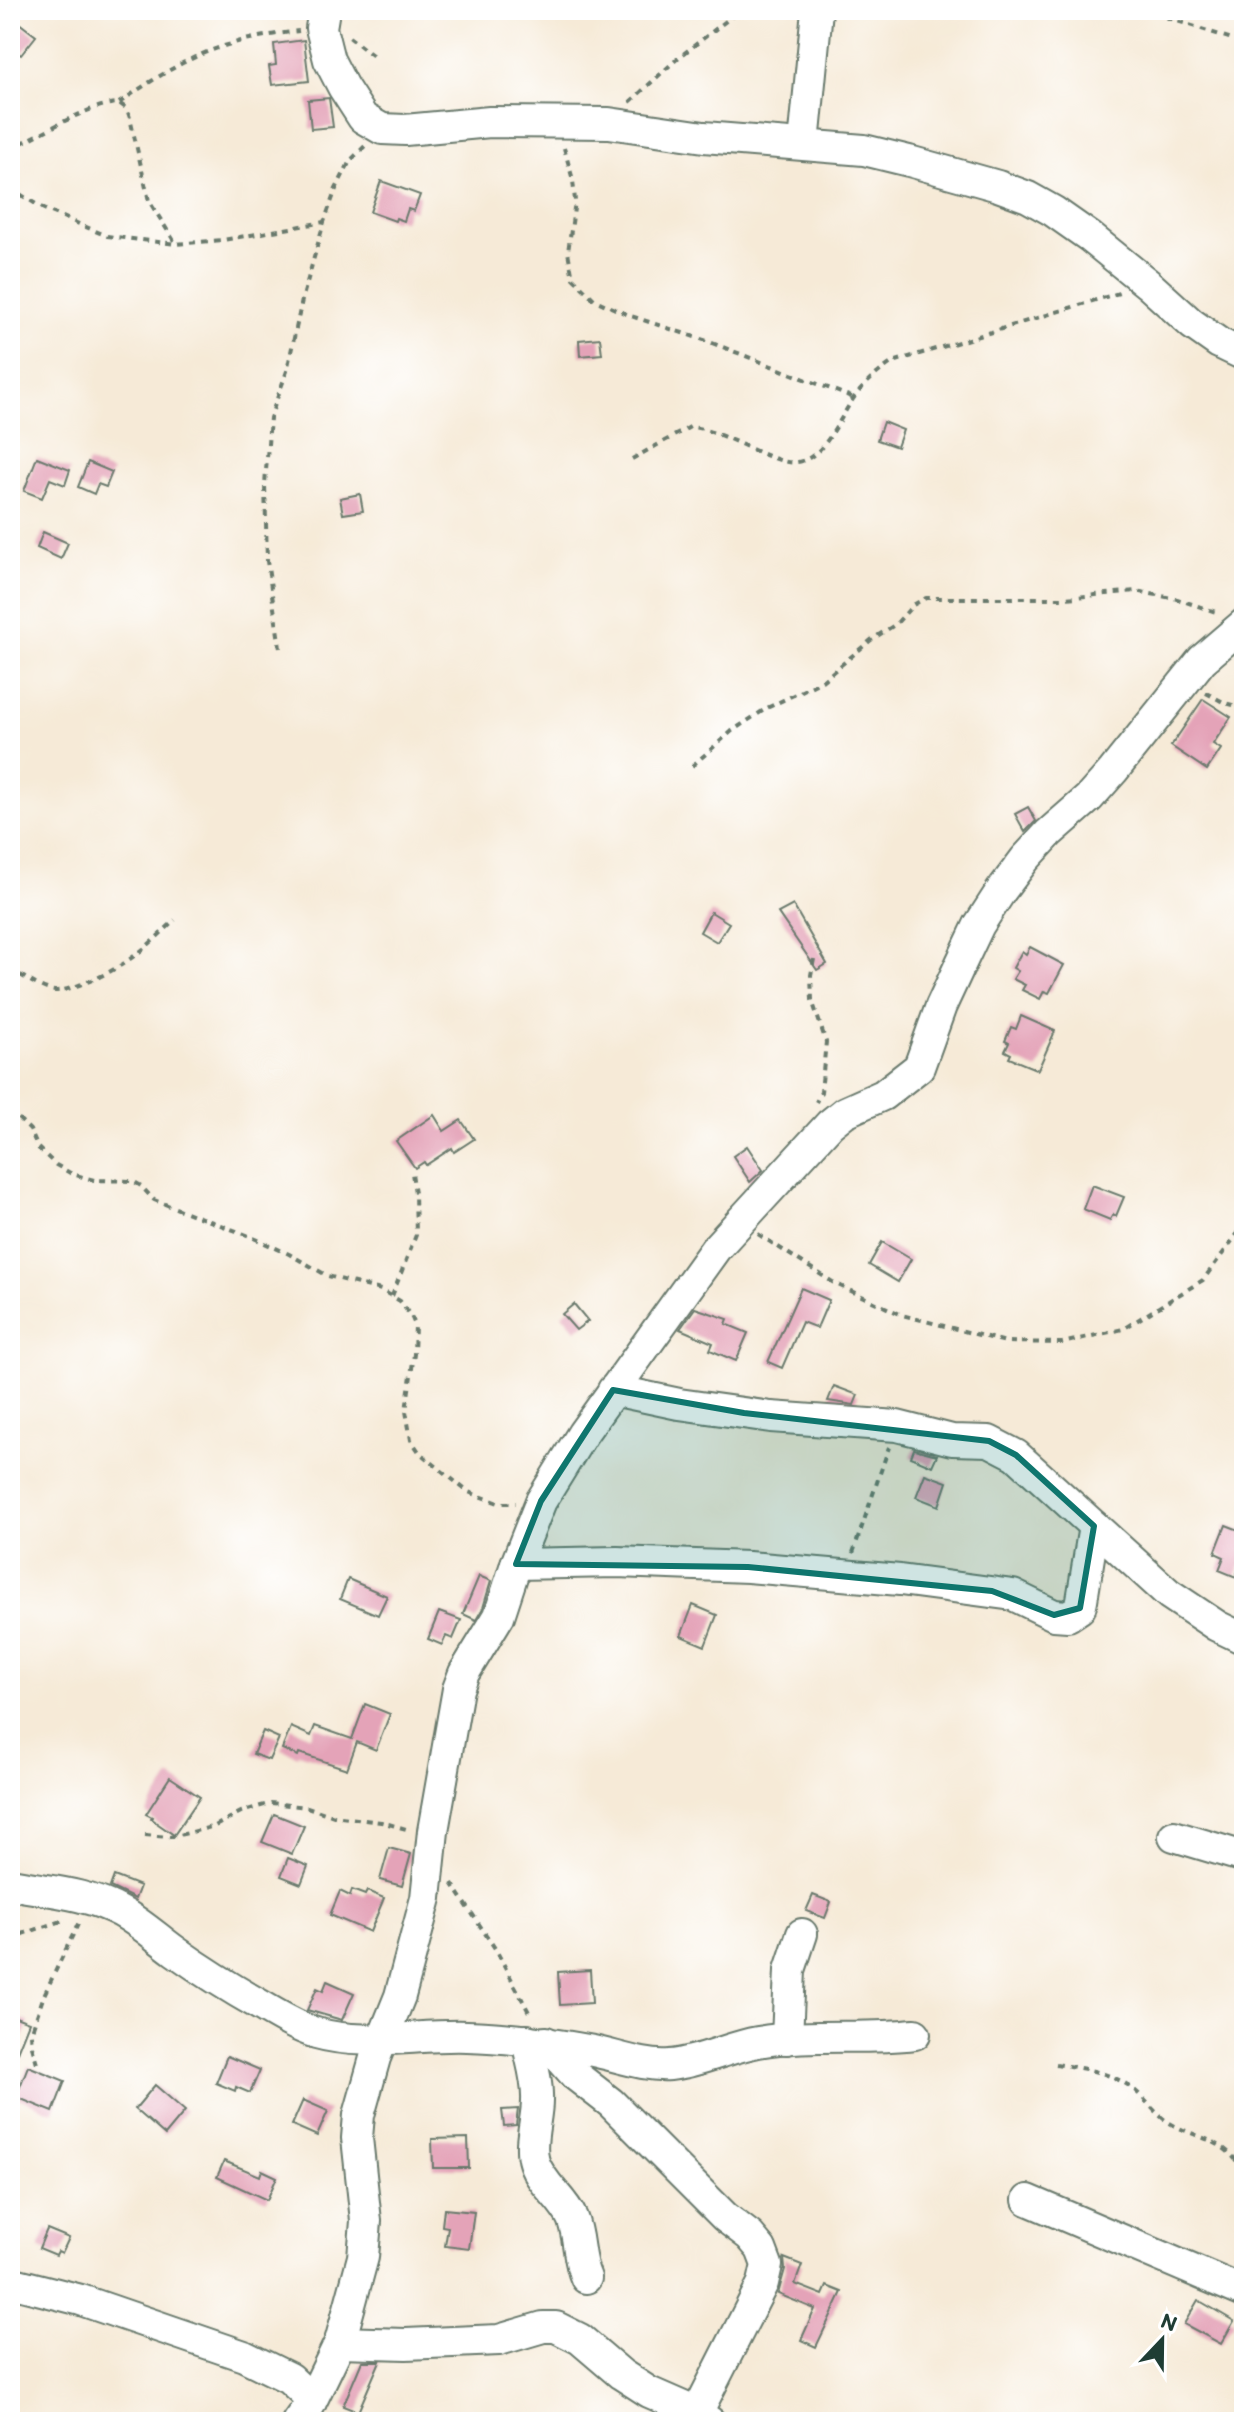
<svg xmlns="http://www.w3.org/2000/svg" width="1254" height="2432" font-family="Itim,sans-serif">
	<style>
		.building { fill: #e4a3b8 }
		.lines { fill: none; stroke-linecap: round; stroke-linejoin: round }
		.minor-casing { stroke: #6a7a6d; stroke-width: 34 }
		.path { stroke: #6a7a6d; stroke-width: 4; stroke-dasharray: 6 6; stroke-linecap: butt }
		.minor { stroke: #fff; stroke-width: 30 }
		.marked { fill: #0f766e; fill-opacity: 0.2; stroke: #0f766e; stroke-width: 6; stroke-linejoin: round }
	</style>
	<rect width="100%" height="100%" fill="#fff"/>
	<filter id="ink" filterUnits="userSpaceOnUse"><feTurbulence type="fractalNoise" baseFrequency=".0125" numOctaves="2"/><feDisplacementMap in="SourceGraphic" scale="16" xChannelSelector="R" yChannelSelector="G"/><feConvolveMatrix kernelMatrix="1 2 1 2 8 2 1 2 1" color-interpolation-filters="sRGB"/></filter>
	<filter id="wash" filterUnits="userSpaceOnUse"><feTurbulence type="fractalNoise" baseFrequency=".006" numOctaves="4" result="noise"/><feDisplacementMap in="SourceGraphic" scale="32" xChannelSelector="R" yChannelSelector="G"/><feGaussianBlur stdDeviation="1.8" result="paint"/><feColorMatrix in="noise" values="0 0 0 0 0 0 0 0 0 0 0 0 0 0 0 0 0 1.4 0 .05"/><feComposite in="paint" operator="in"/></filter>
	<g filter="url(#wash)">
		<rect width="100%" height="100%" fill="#f6ead7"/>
		<g id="blocks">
			<g class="building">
				<polygon points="10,16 36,36 21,55 10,47"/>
				<polygon points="304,40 309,81 272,85 269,66 276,65 274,44"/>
				<polygon points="329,98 333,127 311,129 308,100"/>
				<polygon points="381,181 420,195 414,211 408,209 404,221 396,218 395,221 370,212"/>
				<polygon points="600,338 602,354 580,356 579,340"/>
				<polygon points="883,422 903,430 897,447 877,440"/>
				<polygon points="37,457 70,470 65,485 50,479 42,498 24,491"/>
				<polygon points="88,462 112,472 106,487 98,484 94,494 78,487"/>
				<polygon points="360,494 363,511 343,514 340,498"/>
				<polygon points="43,532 68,543 61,559 37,548"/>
				<polygon points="1203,699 1231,717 1213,744 1221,749 1207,770 1171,746"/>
				<polygon points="1028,807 1036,821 1025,832 1015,814"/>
				<polygon points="793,905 827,964 817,970 778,913"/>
				<polygon points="711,912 729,923 717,942 700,932"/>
				<polygon points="1030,947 1064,965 1049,993 1044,991 1040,999 1022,990 1025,985 1013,979 1018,971 1013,968 1022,951 1026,954"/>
				<polygon points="1021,1016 1055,1031 1038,1070 1009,1058 1011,1054 1005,1051 1009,1043 1005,1041 1011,1027 1016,1029"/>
				<polygon points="434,1115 444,1131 461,1120 474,1139 454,1152 452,1148 426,1165 424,1162 415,1168 396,1141"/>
				<polygon points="747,1146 763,1170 750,1182 733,1156"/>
				<polygon points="1092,1185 1124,1197 1116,1216 1113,1214 1110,1220 1083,1209"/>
				<polygon points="882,1242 911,1259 898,1282 869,1265"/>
				<polygon points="801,1288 829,1300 817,1328 802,1322 782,1368 768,1362"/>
				<polygon points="574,1304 588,1321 576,1330 562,1314"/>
				<polygon points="695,1308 728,1319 726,1324 748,1333 736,1361 710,1350 713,1343 680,1329"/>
				<polygon points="834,1386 858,1395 854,1405 828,1401"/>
				<polygon points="914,1449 937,1455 932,1466 911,1457"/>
				<polygon points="925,1474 947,1482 939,1506 916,1497"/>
				<polygon points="1226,1525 1244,1532 1244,1568 1240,1566 1236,1577 1219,1570 1224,1557 1215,1553"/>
				<polygon points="479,1576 491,1581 483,1608 476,1620 463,1614"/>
				<polygon points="348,1579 387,1596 378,1615 340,1599"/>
				<polygon points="693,1605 717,1615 705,1646 681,1636"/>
				<polygon points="439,1612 461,1620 453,1639 446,1636 442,1645 428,1639"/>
				<polygon points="365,1704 390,1714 376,1750 357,1742 347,1769 299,1753 298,1756 282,1749 291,1727 311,1736 315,1726 352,1739"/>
				<polygon points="263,1731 279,1738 269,1760 253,1754"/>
				<polygon points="170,1777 200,1797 174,1835 151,1819 152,1817 146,1814"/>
				<polygon points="274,1814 304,1826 292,1854 262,1842"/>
				<polygon points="389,1848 411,1854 402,1886 380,1880"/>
				<polygon points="288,1858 308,1866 301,1884 281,1876"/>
				<polygon points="114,1876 140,1886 135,1899 110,1887"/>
				<polygon points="352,1890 365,1895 367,1891 384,1898 370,1932 330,1915 340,1891 350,1896"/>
				<polygon points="813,1895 831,1902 825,1918 806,1911"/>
				<polygon points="590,1970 592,2003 560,2005 558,1972"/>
				<polygon points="327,1981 354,1993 342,2020 307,2010 317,1988 323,1991"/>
				<polygon points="10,2015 29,2022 11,2067 10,2067"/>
				<polygon points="227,2056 260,2070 250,2093 236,2087 235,2091 216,2083"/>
				<polygon points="28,2066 65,2081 53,2112 16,2097"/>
				<polygon points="155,2085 185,2111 165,2135 135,2109"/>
				<polygon points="303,2100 328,2111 317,2136 292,2125"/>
				<polygon points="518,2109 516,2125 504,2126 502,2110"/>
				<polygon points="468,2138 469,2168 433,2168 432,2139"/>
				<polygon points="224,2161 260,2176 262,2170 277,2177 267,2200 217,2177"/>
				<polygon points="444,2209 474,2212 469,2249 445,2246 448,2227 442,2226"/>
				<polygon points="47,2229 69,2238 62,2253 58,2251 56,2255 39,2248"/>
				<polygon points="784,2258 802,2265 795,2284 823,2295 827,2286 842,2292 816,2347 801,2340 815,2309 778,2294 785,2269"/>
				<polygon points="1198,2300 1234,2321 1221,2344 1184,2324"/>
				<polygon points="362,2361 380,2361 358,2412 343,2406"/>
			</g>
		</g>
	</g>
	<g filter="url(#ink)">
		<use href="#blocks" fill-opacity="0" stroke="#6a7a6d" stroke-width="2"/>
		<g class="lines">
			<defs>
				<g id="minor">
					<polyline points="324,10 321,28 329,60 343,87 363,118 382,129 405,130 490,122 609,123 704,137 864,150 909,161 998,186 1028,197 1053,211 1090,237 1148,284 1192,324 1219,343 1244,355"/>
					<polyline points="804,144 817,10"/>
					<polyline points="613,1390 679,1404 771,1417 897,1426 952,1440 989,1441 1016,1455 1169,1594 1217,1626 1244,1639"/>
					<polyline points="516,1564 617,1562 748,1567 900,1580 1013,1595 1054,1615 1068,1616 1080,1608 1082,1600 1094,1526"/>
					<polyline points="1174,1836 1244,1857"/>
					<path d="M10 1884C47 1891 87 1893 121 1912 141 1923 157 1938 175 1951 203 1971 232 1989 262 2006 279 2016 297 2027 316 2033 365 2047 417 2034 467 2036 510 2037 551 2043 593 2051 617 2056 645 2067 670 2065 701 2062 729 2047 758 2042 810 2033 863 2040 915 2034"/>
					<polyline points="787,2039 790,1970 802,1934"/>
					<path d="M527 2040C531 2061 538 2080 537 2101 537 2120 528 2144 534 2162 541 2184 563 2198 572 2218 580 2238 577 2258 586 2278"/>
					<polyline points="546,2042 575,2075 611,2103 725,2217 750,2236 761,2249 767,2265 763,2283 697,2413"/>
					<polyline points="1028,2200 1244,2292"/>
					<polyline points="10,2282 81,2300 244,2356 289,2378 306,2394 310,2404"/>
					<polyline points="340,2342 406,2344 499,2340 543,2327 556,2327 580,2339 621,2374 649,2392 697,2413 710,2422"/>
					<polyline points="297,2422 310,2404 340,2342 363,2257 366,2221 357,2138 359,2115 375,2058 400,1996 426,1898 433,1831 458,1689 464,1673 499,1616 516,1564 541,1501 583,1433 716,1248 830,1124 845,1112 883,1095 919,1067 941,1006 961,963 979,925 1001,891 1025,859 1049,833 1089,798 1113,771 1202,660 1244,624"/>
				</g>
			</defs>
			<use href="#minor" class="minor-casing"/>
			<g class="path">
				<polyline points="1144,10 1244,43"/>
				<polyline points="349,37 376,58"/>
				<polyline points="630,102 678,58 739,11"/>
				<path d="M119 103C153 79 190 55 231 44 253 37 276 34 299 31"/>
				<path d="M10 148C41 136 87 104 119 103L127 109 130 118 149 201 176 244"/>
				<polyline points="564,148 573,180 575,201 568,252 573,278 595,300 631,316 707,341 854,398"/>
				<polyline points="10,188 44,209 107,236 176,244 223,240 324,222"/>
				<path d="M632 459 690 427C714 428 756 454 783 461 821 472 838 418 856 395 867 382 879 371 893 362L1119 293"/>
				<polyline points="10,647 12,660 10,666"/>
				<polyline points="280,648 267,561 265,484 270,418 287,371 302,300 324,222 336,189 350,161 366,145"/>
				<polyline points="1206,693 1225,703 1244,708"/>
				<polyline points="692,766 732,731 767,708 822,681 871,640 896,624 913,605 926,598 1066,598 1136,591 1177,599 1219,613"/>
				<polyline points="814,959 811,975 812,1000 826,1042 821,1092 816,1102"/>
				<path d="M10 969C23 976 40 989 55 991 63 991 71 988 79 985 120 971 144 950 175 920"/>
				<polyline points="10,1110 30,1130 38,1148 56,1165 72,1174 94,1180 133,1181 141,1186 154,1200 247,1235 289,1254 328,1276 381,1290 400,1301 412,1318 415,1325 414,1354 406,1411 411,1440 420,1453 468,1492 499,1503 516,1503"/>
				<polyline points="758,1234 834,1283 902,1315 1006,1342 1062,1343 1123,1329 1203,1280 1244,1225"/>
				<polyline points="392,1296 416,1235 415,1193 412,1173"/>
				<polyline points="853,1553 889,1447"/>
				<polyline points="145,1835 170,1837 188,1833 215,1826 241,1812 271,1803 307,1807 334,1816 381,1822 410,1830"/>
				<polyline points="452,1883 496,1950 531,2016"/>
				<polyline points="10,1938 65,1920"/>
				<polyline points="37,2063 32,2046 31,2033 44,1995 80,1920"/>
				<path d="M1056 2064C1081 2068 1111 2072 1132 2088 1145 2098 1154 2113 1168 2122 1200 2141 1223 2136 1244 2172"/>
			</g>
			<use href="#minor" class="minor"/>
		</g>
	</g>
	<path class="marked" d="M613 1390 744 1413 989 1441 1016 1455 1094 1526 1080 1608 1054 1615 992 1591 748 1567 516 1564 541 1501Z"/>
	<rect width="1254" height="2432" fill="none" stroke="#fff" stroke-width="40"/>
	<g transform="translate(1162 2340) rotate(22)" stroke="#ffffff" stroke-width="6" paint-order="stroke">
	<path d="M0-6L14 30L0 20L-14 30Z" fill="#1f3d34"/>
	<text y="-12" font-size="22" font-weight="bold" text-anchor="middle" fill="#1f3d34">N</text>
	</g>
</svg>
